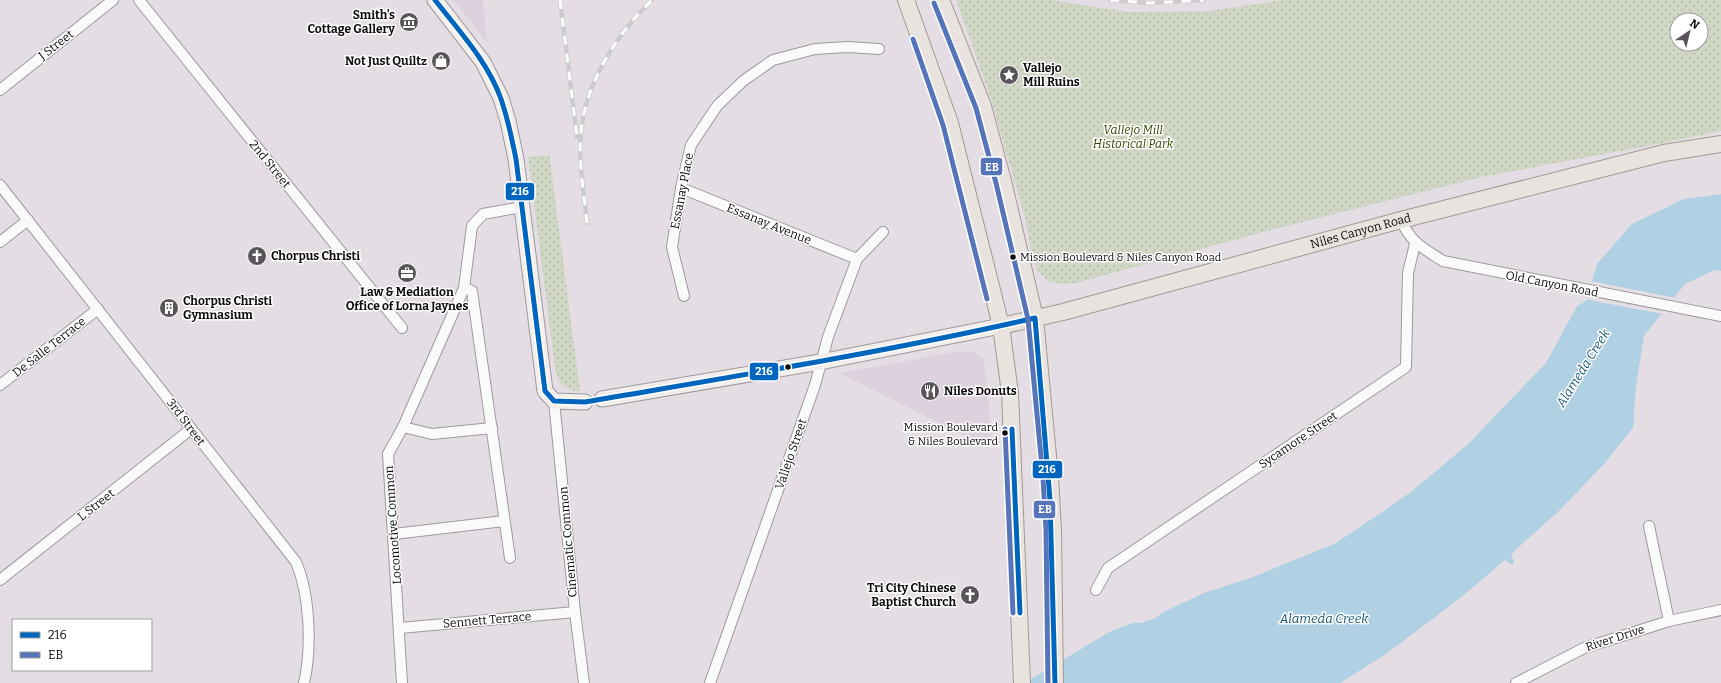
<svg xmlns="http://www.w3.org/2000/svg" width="1721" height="683" font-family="Bitter,serif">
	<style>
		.built { fill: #ddd1de }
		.green { fill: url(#green-dots); fill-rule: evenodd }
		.water { fill: #b0d1e3 }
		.pier { fill: #e4dee4 }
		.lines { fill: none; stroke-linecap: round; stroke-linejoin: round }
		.street-casing { stroke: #9e999e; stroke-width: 12 }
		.secondary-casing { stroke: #9e999e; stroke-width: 17 }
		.primary-casing { stroke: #a49993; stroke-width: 18 }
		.street { stroke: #fbfafb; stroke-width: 10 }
		.secondary { stroke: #f2eeec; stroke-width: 15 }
		.primary { stroke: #e8e3df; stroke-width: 16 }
		.rail-casing { stroke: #cecbce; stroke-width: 4.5 }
		.rail { stroke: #fff; stroke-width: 3; stroke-dasharray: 9; stroke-linecap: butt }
		.bus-1-casing { stroke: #fff; stroke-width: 8 }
		.bus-2-casing { stroke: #fff; stroke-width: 8 }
		.bus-1 { stroke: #0065bd; stroke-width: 5 }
		.bus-2 { stroke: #5674b9; stroke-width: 5 }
		.bus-dot { fill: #0e0a0e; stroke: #fff; stroke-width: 1.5 }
		.labels { text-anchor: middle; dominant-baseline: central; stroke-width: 3; stroke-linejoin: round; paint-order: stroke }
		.bus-label { font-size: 11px; fill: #0e0a0e; stroke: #fff; text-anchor: start }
		.poi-label { font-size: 12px; font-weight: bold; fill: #0e0a0e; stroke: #fff; text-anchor: start }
		.street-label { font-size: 12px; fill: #0e0a0e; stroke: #fff }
		.park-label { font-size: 12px; font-style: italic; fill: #324600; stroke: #fff }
		.water-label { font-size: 13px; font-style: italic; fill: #1c5a73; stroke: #fff }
		.line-badge { stroke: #fff; stroke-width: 1.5 }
		.badge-label { font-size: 11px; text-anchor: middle; font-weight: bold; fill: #fff }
	</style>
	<defs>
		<pattern id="green-dots" width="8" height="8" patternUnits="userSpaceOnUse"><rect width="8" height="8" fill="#d1d7c5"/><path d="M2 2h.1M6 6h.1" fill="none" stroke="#b2b7a8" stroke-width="1.8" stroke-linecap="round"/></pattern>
	</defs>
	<rect width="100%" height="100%" fill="#e4dee4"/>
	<g class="built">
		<polygon points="453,0 483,0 487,41"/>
		<polygon points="956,352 973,352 984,360 992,435 984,446 840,373"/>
	</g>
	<g class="green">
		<path d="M956 0H1049L1129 12 1210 11 1282 0H1721V131L1663 143 1482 177 1267 231 1076 283 1061 284 1048 281 1037 270 1033 259 1025 218 991 99ZM1677 20H1701V44H1677Z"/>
		<path d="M550 155V160L580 391C564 390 558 384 555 368L528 157Z"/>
	</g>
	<polygon class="water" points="1721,194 1721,271 1715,270 1685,284 1644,336 1636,386 1633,428 1604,464 1559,511 1511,554 1514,562 1512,565 1505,560 1459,599 1386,654 1340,683 1025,683 1109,632 1133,623 1141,623 1156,618 1163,612 1204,593 1253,577 1336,543 1382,512 1411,492 1467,445 1546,363 1577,306 1586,301 1597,264 1632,224 1684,199"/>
	<polygon class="pier" points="1590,281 1676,298 1663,314 1584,299"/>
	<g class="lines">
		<defs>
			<g id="street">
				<polyline points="139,0 402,328"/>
				<polyline points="0,90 113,0"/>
				<path d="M0 185 296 562C310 595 312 648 304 683"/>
				<polyline points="681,188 857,259"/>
				<path d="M1401 220C1411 243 1423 248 1443 261L1721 316"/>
				<polyline points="0,242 28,220"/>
				<polyline points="464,288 472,291 510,558"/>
				<polyline points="684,296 672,247 681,188 691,145 717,106 743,81 773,60 815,49 848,47 879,49"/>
				<polyline points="0,385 98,309"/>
				<polyline points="554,401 575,612 584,683"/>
				<polyline points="403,427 432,434 492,428"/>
				<polyline points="1649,526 1669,621"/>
				<polyline points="394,534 504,521"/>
				<polyline points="0,580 191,429"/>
				<polyline points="1096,590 1108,568 1406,367 1408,273 1415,244"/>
				<polyline points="400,628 575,612"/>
				<polyline points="402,683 388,454 403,427 464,288 472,226 483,214 522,207"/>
				<polyline points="710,683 815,385 828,337 857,259 883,232"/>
				<polyline points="1516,683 1584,648 1669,621 1721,610"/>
			</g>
			<g id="secondary">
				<polyline points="435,0 483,62 501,98 508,121 516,159 545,391 554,401 585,402"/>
				<polyline points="602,399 820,362 1001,326"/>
			</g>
			<g id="primary">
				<polyline points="906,0 950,123 1001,326 1010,393 1022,683"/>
				<polyline points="941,0 983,106 1003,181 1035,318 1050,477 1053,530 1055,683"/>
				<path id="s1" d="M1001 326 1063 312 1401 220 1664 153 1721 144"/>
			</g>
		</defs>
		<use href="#street" class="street-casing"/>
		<use href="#secondary" class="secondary-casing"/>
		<use href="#primary" class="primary-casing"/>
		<use href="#street" class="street"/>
		<use href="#secondary" class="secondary"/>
		<use href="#primary" class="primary"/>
		<defs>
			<g id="rail">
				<polyline points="560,0 577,137"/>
				<polyline points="1110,0 1149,3 1204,0"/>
				<path d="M587 223C584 193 578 162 581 132 586 82 616 35 652 0"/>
			</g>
		</defs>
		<use href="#rail" class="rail-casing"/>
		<use href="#rail" class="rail"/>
		<defs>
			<g id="bus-1">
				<path d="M435 0C459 31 488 62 501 99 508 119 512 139 516 159L545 391 554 401 585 402C736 376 886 352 1035 318L1050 500 1055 683"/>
				<polyline points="1012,429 1020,613"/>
			</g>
			<g id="bus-2">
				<polyline points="934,3 976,108 996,183 1028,319 1043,478 1046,530 1048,683"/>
				<polyline points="913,39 943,125 987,299"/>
				<polyline points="1005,429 1013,613"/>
			</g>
		</defs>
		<use href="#bus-1" class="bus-1-casing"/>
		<use href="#bus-2" class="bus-2-casing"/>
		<use href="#bus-1" class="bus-1"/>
		<use href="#bus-2" class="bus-2"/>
	</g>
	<defs>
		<symbol id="museum-disc" viewBox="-11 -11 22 22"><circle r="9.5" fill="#595459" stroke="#fff"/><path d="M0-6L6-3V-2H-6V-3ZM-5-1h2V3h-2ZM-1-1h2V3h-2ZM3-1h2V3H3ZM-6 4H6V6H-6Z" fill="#fff"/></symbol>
		<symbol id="shop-disc" viewBox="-11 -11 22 22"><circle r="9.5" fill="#595459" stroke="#fff"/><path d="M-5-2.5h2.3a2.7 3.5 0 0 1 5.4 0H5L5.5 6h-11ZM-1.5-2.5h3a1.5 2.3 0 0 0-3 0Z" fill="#fff"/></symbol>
		<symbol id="sight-disc" viewBox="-11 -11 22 22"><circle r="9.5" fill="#595459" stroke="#fff"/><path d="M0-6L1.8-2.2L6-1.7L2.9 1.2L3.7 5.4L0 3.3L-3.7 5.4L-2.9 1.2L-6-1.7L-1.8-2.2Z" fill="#fff"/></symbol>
		<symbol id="church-disc" viewBox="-11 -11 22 22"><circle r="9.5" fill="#595459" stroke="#fff"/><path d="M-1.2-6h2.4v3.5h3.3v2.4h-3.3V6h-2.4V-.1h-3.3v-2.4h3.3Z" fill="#fff"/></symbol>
		<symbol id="office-disc" viewBox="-11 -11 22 22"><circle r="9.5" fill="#595459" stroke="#fff"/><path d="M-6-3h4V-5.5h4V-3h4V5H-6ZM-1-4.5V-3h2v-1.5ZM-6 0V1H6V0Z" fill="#fff"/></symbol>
		<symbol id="building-disc" viewBox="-11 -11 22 22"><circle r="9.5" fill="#595459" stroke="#fff"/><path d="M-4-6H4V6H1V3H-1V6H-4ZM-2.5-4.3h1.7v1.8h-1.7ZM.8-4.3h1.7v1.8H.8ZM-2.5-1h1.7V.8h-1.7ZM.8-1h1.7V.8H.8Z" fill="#fff"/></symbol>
		<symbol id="restaurant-disc" viewBox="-11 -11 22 22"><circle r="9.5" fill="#595459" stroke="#fff"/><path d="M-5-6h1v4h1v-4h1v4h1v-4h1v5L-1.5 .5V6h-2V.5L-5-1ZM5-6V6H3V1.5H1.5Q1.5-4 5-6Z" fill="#fff"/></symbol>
	</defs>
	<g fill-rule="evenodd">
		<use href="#museum-disc" x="398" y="11" width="22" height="22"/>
		<use href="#shop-disc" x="430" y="50" width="22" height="22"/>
		<use href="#sight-disc" x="998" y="64" width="22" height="22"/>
		<use href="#church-disc" x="246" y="245" width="22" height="22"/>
		<use href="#office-disc" x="396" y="262" width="22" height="22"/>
		<use href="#building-disc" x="158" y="297" width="22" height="22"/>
		<use href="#restaurant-disc" x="919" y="380" width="22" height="22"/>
		<use href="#church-disc" x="959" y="584" width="22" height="22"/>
	</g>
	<g class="bus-dot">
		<circle cx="1013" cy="257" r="3.5"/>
		<circle cx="788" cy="367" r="3.5"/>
		<circle cx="1005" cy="433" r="3.5"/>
	</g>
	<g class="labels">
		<g class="bus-label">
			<text x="1020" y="257">Mission Boulevard &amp; Niles Canyon Road</text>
			<text x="998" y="427" text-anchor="end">Mission Boulevard<tspan x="998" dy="14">&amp; Niles Boulevard</tspan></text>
		</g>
		<g class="poi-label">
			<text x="395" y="15" text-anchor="end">Smith's<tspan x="395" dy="14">Cottage Gallery</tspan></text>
			<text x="427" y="61" text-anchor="end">Not Just Quiltz</text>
			<text x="1023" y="68">Vallejo<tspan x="1023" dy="14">Mill Ruins</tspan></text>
			<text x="271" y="256">Chorpus Christi</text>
			<text x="407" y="292" text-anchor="middle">Law &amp; Mediation<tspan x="407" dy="14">Office of Lorna Jaynes</tspan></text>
			<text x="183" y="301">Chorpus Christi<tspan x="183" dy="14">Gymnasium</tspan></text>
			<text x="944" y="391">Niles Donuts</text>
			<text x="956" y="588" text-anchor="end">Tri City Chinese<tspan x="956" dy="14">Baptist Church</tspan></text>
		</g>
		<g class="street-label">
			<text transform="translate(56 45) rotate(-38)">J Street</text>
			<text transform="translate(270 164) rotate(51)">2nd Street</text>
			<text transform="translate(682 191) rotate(-79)">Essanay Place</text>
			<text transform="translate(769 224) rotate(22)">Essanay Avenue</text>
			<text stroke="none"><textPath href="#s1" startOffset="372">Niles Canyon Road</textPath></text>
			<text transform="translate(1552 284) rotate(11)">Old Canyon Road</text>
			<text transform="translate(49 347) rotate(-38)">De Salle Terrace</text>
			<text transform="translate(186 422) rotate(53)">3rd Street</text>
			<text transform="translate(1298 440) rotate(-34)">Sycamore Street</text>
			<text transform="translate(791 454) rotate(-71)">Vallejo Street</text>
			<text transform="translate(96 505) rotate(-38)">L Street</text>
			<text transform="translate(393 525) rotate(-94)">Locomotive Common</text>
			<text transform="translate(568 542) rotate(-95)">Cinematic Common</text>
			<text transform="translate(487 620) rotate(-5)">Sennett Terrace</text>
			<text transform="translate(1615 638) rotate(-18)">River Drive</text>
		</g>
		<g class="park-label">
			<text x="1133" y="130">Vallejo Mill<tspan x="1133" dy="14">Historical Park</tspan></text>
		</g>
		<g class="water-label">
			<text transform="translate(1583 368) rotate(-58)">Alameda Creek</text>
			<text x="1324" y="618">Alameda Creek</text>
		</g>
	</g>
	<g class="line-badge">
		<rect x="980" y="157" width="23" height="19" rx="4" fill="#5674b9"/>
		<rect x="505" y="182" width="30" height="19" rx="4" fill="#0065bd"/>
		<rect x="749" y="362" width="30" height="19" rx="4" fill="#0065bd"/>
		<rect x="1032" y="460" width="31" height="19" rx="4" fill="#0065bd"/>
		<rect x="1033" y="500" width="23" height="19" rx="4" fill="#5674b9"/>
	</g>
	<g class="badge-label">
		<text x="992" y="171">EB</text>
		<text x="520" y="195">216</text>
		<text x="764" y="375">216</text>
		<text x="1047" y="473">216</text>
		<text x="1045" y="513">EB</text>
	</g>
	<rect x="12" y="619" width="140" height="52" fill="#ffffff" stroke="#9f9d9f"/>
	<rect x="20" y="632" width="20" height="6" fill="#0065bd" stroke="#9f9d9f"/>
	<text x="48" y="639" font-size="12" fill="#0e0a0e">216</text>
	<rect x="20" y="652" width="20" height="6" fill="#5674b9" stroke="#9f9d9f"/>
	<text x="48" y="659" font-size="12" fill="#0e0a0e">EB</text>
	<g transform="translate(1689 32) rotate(35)"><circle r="19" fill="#ffffff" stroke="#9f9d9f"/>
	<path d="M0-3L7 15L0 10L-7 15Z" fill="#595459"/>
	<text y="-6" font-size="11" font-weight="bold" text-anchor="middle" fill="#0e0a0e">N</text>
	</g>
</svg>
